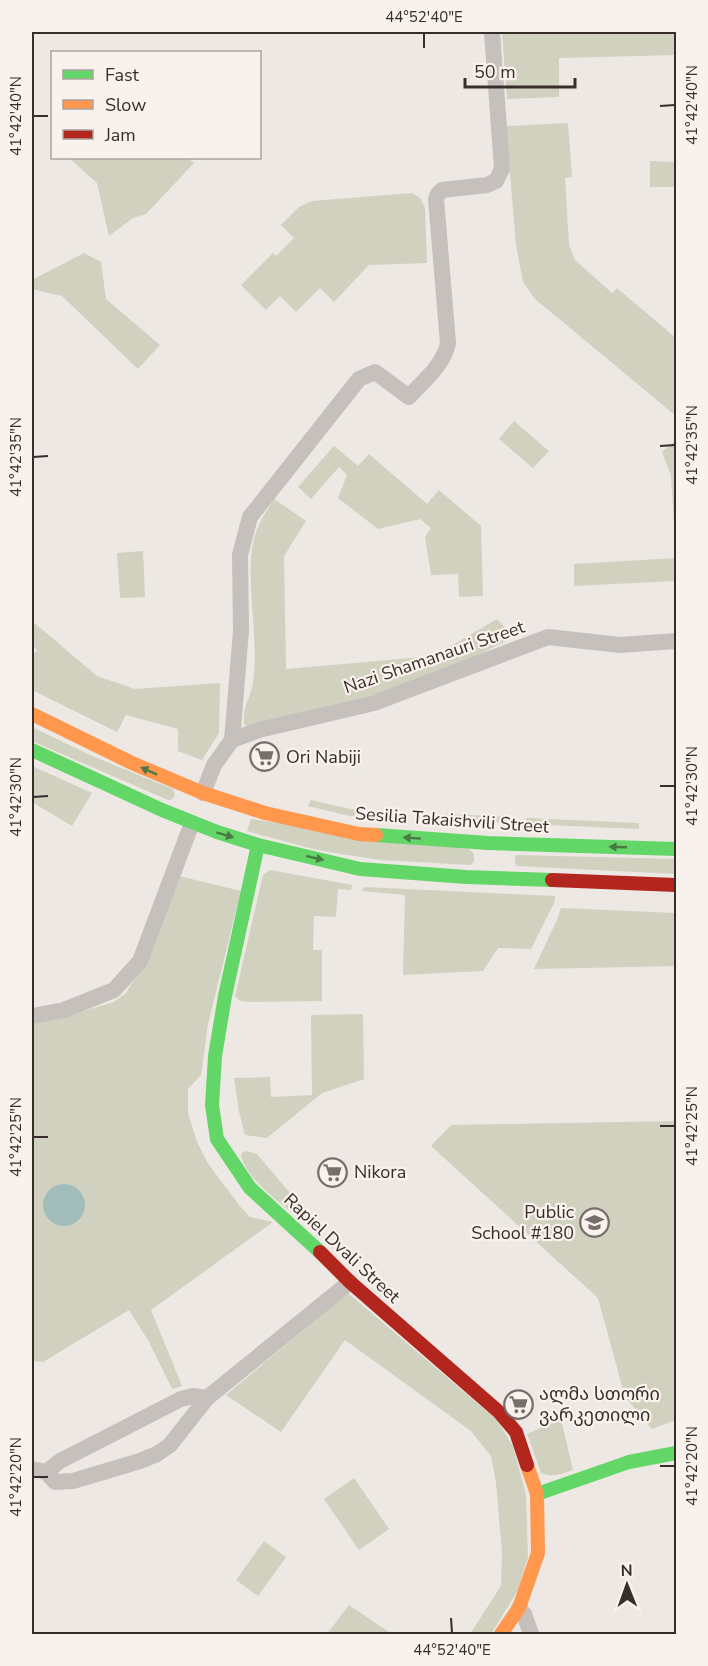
<svg xmlns="http://www.w3.org/2000/svg" width="708" height="1666" font-family="'Nunito Sans','Noto Sans Georgian',sans-serif">
	<style>
		.green { fill: #d0d1bf }
		.water { fill: #a2bdb9 }
		.lines { fill: none; stroke-linecap: round; stroke-linejoin: round }
		.street { stroke: #c6c0bd; stroke-width: 16 }
		.fast { stroke: #63d668; stroke-width: 14 }
		.slow { stroke: #ff974d; stroke-width: 14 }
		.jam { stroke: #b3261e; stroke-width: 14 }
		.oneway { fill: #4b7946 }
		.ticks { fill: none; stroke: #372d2b; stroke-width: 2 }
		.labels { text-anchor: middle; dominant-baseline: central; stroke-width: 4.5; stroke-linejoin: round; paint-order: stroke }
		.street-label { font-size: 18px; fill: #372d2b; stroke: #f9f1ec }
		.poi-label { font-size: 18px; fill: #372d2b; stroke: #f9f1ec; text-anchor: start }
		.neatline { fill: none; stroke: #372d2b; stroke-width: 2 }
		.ticks-label { font-size: 15px; text-anchor: middle; fill: #372d2b }
	</style>
	<rect width="100%" height="100%" fill="#ede8e4"/>
	<g class="green">
		<polygon points="502,32 676,32 676,55 559,58 559,97 507,99"/>
		<polygon points="568,123 572,177 565,178 569,245 575,260 612,293 617,288 676,338 676,416 535,299 523,282 516,245 506,126"/>
		<polygon points="69,158 188,158 194,163 146,214 133,218 109,236 97,183"/>
		<polygon points="650,161 676,162 676,187 650,187"/>
		<polygon points="412,193 420,198 425,208 427,263 369,265 334,302 320,288 296,312 280,296 266,310 241,285 273,253 276,256 294,238 281,225 299,207 312,201"/>
		<polygon points="84,253 101,262 106,299 160,345 138,369 62,296 32,289 32,280"/>
		<polygon points="514,421 549,451 533,468 499,439"/>
		<polygon points="676,440 676,581 574,586 574,564 676,558 671,475 662,452"/>
		<polygon points="334,446 358,466 369,454 427,504 439,490 481,526 483,596 459,597 458,574 431,575 425,537 431,528 420,519 378,529 338,498 347,475 339,467 311,499 298,487"/>
		<path d="M274 499 306 521 284 556 286 669 434 656 497 619 513 636 502 643 425 682 245 726C240 712 251 697 253 682 259 640 247 592 252 549 254 530 264 515 274 499Z"/>
		<polygon points="143,551 145,597 120,598 117,553"/>
		<polygon points="32,621 97,676 135,689 220,683 219,733 202,760 178,751 178,729 126,715 117,732 32,690 32,657 37,650 32,645"/>
		<polygon points="32,727 92,756 173,789 175,795 171,800 168,800 32,741"/>
		<polygon points="32,766 92,793 72,826 32,802"/>
		<polygon points="311,800 350,809 393,811 393,818 350,816 308,806"/>
		<polygon points="445,814 516,817 515,823 445,820"/>
		<polygon points="526,818 639,823 639,829 526,824"/>
		<polygon points="251,819 469,849 474,854 474,861 471,865 381,860 347,855 313,849 247,831"/>
		<polygon points="515,855 676,859 676,874 516,866 515,862"/>
		<polygon points="270,870 352,885 351,890 338,889 336,917 314,916 313,950 322,950 322,1001 251,1002 240,1001 235,996 263,875"/>
		<polygon points="179,876 241,891 208,1024 201,1075 188,1089 188,1113 197,1142 209,1165 239,1205 250,1217 273,1222 151,1310 182,1386 172,1389 148,1340 129,1310 43,1362 32,1361 32,1024 70,1015 114,1002 126,993 153,948"/>
		<polygon points="364,887 555,896 555,901 531,949 498,948 483,971 403,975 405,895 362,891"/>
		<polygon points="561,908 676,913 676,966 534,969 557,920"/>
		<polygon points="363,1014 364,1079 322,1093 267,1138 245,1135 239,1112 234,1078 270,1077 271,1097 312,1095 311,1015"/>
		<polygon points="676,1121 676,1420 652,1429 625,1397 598,1298 431,1146 451,1125"/>
		<path d="M247 1151 257 1154 313 1220 310 1223H305C287 1208 242 1177 241 1153Z"/>
		<polygon points="348,1293 497,1420 513,1446 526,1495 528,1557 518,1590 491,1634 470,1634 501,1586 502,1552 496,1483 491,1456 471,1431 345,1340 281,1432 226,1395"/>
		<path d="M561 1419 573 1470C561 1474 553 1478 541 1473L527 1434Z"/>
		<polygon points="354,1478 389,1529 359,1550 324,1499"/>
		<polygon points="264,1541 286,1557 258,1596 236,1580"/>
		<polygon points="349,1605 392,1634 327,1634"/>
	</g>
	<circle class="water" cx="64" cy="1205" r="21"/>
	<g class="lines">
		<g class="street">
			<path d="M232 740 241 631 240 555 250 517 359 379 375 372 409 397C423 381 444 365 448 343L436 199 438 194 442 190 487 185 496 181 502 169 492 32"/>
			<polyline points="203,793 214,765 232,740 259,730 374,703 548,637 620,645 676,641"/>
			<polyline points="32,1016 64,1010 114,990 140,961 192,823"/>
			<polyline points="32,1469 46,1472 55,1482 73,1481 140,1461 157,1454 170,1445 207,1398 350,1282"/>
			<polyline points="46,1472 60,1461 181,1399 193,1396 207,1398"/>
			<polyline points="519,1608 524,1614 531,1634"/>
		</g>
		<g class="fast">
			<polyline points="32,750 162,810 217,832 258,845 360,869 466,877 552,880"/>
			<polyline points="376,835 488,843 676,849"/>
			<polyline points="258,845 225,996 215,1056 212,1105 217,1139 250,1188 320,1252"/>
			<polyline points="537,1494 629,1462 676,1453"/>
		</g>
		<g class="slow">
			<polyline points="32,714 132,763 203,793 265,813 359,834 376,835"/>
			<polyline points="501,1634 519,1608 538,1553 537,1494 527,1465"/>
		</g>
		<g class="jam">
			<polyline points="552,880 676,885"/>
			<polyline points="320,1252 350,1282 499,1412 516,1432 527,1465"/>
		</g>
	</g>
	<defs><path id="oneway-solid" d="M-6-.8H1V-3.2L6.5 0L1 3.2V.8H-6Z" transform="scale(1.5)"/></defs>
	<g class="oneway">
		<use href="#oneway-solid" transform="translate(149 771) rotate(-156)"/>
		<use href="#oneway-solid" transform="translate(225 835) rotate(17)"/>
		<use href="#oneway-solid" transform="translate(412 838) rotate(-176)"/>
		<use href="#oneway-solid" transform="translate(618 847) rotate(-178)"/>
		<use href="#oneway-solid" transform="translate(315 858) rotate(13)"/>
	</g>
	<path class="ticks" d="M424 33V48M660 106 675 105M33 116H48M660 446 675 445M33 457 48 456M660 786H675M33 797 48 796M660 1126H675M33 1137H48M660 1466H675M33 1477H48M451 1618 452 1633"/>
	<defs>
		<symbol id="supermarket-ring" viewBox="-11 -11 22 22"><circle r="9.5" fill="#f9f1ec" stroke="#776e6c" stroke-width="1.5"/><path d="M-6-5.5h2.5l.6 2H6L4.5 2H-2.5L-4.4-4H-6ZM-1.5 3.2a1.3 1.3 0 1 0 .1 0ZM3 3.2a1.3 1.3 0 1 0 .1 0Z" fill="#776e6c"/></symbol>
		<symbol id="school-ring" viewBox="-11 -11 22 22"><circle r="9.5" fill="#f9f1ec" stroke="#776e6c" stroke-width="1.5"/><path d="M0-5L7-2L0 1L-7-2ZM-4 1L0 2.5L4 1V4Q0 6-4 4Z" fill="#776e6c"/></symbol>
	</defs>
	<g fill-rule="evenodd">
		<use href="#supermarket-ring" x="248" y="740" width="33" height="33"/>
		<use href="#supermarket-ring" x="316" y="1156" width="33" height="33"/>
		<use href="#school-ring" x="578" y="1206" width="33" height="33"/>
		<use href="#supermarket-ring" x="502" y="1388" width="33" height="33"/>
	</g>
	<g class="labels">
		<g class="street-label">
			<text transform="translate(434 657) rotate(-19)">Nazi Shamanauri Street</text>
			<text transform="translate(452 820) rotate(4)">Sesilia Takaishvili Street</text>
			<text transform="translate(342 1248) rotate(43)">Rapiel Dvali Street</text>
		</g>
		<g class="poi-label">
			<text x="286" y="757">Ori Nabiji</text>
			<text x="354" y="1172">Nikora</text>
			<text x="574" y="1212" text-anchor="end">Public<tspan x="574" dy="21">School #180</tspan></text>
			<text x="539" y="1394">ალმა სთორი<tspan x="539" dy="21">ვარკეთილი</tspan></text>
		</g>
	</g>
	<rect width="708" height="1666" fill="none" stroke="#f9f1ec" stroke-width="66"/>
	<rect x="51" y="51" width="210" height="108" fill="#f9f1ec" stroke="#aba39f" stroke-width="1.5"/>
	<rect x="63" y="70" width="30" height="9" fill="#63d668" stroke="#aba39f" stroke-width="1.5"/>
	<text x="105" y="81" font-size="18" fill="#372d2b">Fast</text>
	<rect x="63" y="100" width="30" height="9" fill="#ff974d" stroke="#aba39f" stroke-width="1.5"/>
	<text x="105" y="111" font-size="18" fill="#372d2b">Slow</text>
	<rect x="63" y="130" width="30" height="9" fill="#b3261e" stroke="#aba39f" stroke-width="1.5"/>
	<text x="105" y="141" font-size="18" fill="#372d2b">Jam</text>
	<g transform="translate(627 1585) rotate(359)" stroke="#f9f1ec" stroke-width="4.5" paint-order="stroke">
	<path d="M0-4.5L10 22L0 15L-10 22Z" fill="#372d2b"/>
	<text y="-9" font-size="16" font-weight="bold" text-anchor="middle" fill="#372d2b">N</text>
	</g>
	<path d="M465 78v9h110v-9" fill="none" stroke="#372d2b" stroke-width="3"/>
	<text x="474" y="78" font-size="18" fill="#372d2b" stroke="#f9f1ec" stroke-width="4.5" paint-order="stroke">50 m</text>
	<rect x="33" y="33" width="642" height="1600" class="neatline"/>
	<g class="ticks-label">
		<text x="424" y="22">44°52'40"E</text>
		<text transform="translate(692 105) rotate(-90)" y="5">41°42'40"N</text>
		<text transform="translate(16 116) rotate(-90)" y="5">41°42'40"N</text>
		<text transform="translate(692 445) rotate(-90)" y="5">41°42'35"N</text>
		<text transform="translate(16 457) rotate(-90)" y="5">41°42'35"N</text>
		<text transform="translate(692 786) rotate(-90)" y="5">41°42'30"N</text>
		<text transform="translate(16 797) rotate(-90)" y="5">41°42'30"N</text>
		<text transform="translate(692 1126) rotate(-90)" y="5">41°42'25"N</text>
		<text transform="translate(16 1137) rotate(-90)" y="5">41°42'25"N</text>
		<text transform="translate(692 1466) rotate(-90)" y="5">41°42'20"N</text>
		<text transform="translate(16 1477) rotate(-90)" y="5">41°42'20"N</text>
		<text x="452" y="1655">44°52'40"E</text>
	</g>
</svg>
